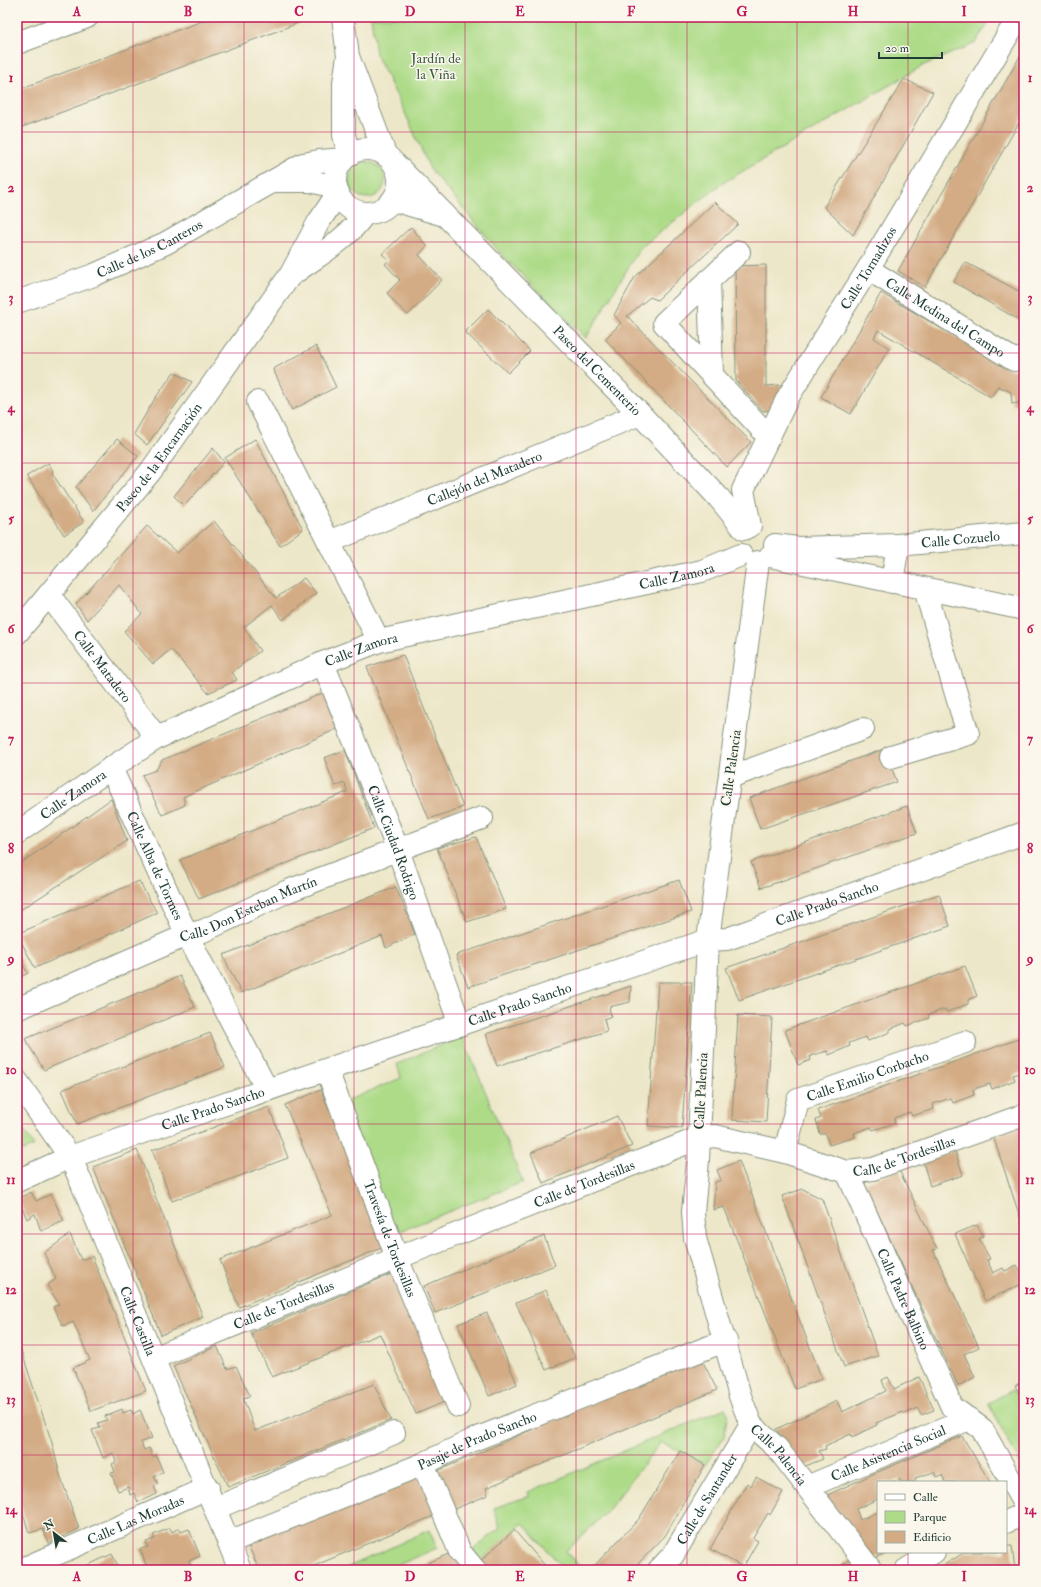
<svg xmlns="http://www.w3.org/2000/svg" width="1041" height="1587" font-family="'IM FELL Double Pica',serif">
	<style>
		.green { fill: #addb88; stroke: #668c5e }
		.building { fill: #d3ab84 }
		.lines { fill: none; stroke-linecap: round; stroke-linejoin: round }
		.minor-casing { stroke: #86927e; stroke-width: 24 }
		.major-casing { stroke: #86927e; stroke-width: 24 }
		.minor { stroke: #fff; stroke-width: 22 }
		.major { stroke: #fff; stroke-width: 22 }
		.grid { fill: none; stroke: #c2185b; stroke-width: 1; stroke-opacity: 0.55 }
		.labels { text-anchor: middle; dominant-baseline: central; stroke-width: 3; stroke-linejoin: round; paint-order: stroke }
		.park-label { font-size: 14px; fill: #3b5d45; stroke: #fbf7ec }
		.street-label { font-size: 14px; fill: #1f3d34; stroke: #fbf7ec }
		.neatline { fill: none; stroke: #c2185b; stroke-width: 1.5 }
		.grid-label { font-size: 13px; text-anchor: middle; font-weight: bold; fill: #c2185b }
	</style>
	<rect width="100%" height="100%" fill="#fbf7ec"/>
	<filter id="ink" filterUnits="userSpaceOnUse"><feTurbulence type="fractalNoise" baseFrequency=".025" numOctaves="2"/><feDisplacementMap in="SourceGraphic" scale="8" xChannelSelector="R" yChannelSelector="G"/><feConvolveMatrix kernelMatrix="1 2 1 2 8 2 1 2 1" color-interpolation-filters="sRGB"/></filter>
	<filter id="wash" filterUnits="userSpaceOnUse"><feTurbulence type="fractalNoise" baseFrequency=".012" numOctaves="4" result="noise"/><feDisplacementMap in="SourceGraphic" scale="16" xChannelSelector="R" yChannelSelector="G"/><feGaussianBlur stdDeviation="0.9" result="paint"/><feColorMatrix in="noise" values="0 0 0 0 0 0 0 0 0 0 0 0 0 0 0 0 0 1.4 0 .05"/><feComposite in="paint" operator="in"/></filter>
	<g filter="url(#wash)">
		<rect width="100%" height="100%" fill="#ede7c9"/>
		<g class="green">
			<polygon points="371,17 993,17 974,44 924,65 721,184 640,248 586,338 502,255 430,169 406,115 376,54"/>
			<circle cx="367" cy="180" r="18"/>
			<polygon points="462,1036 523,1182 393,1234 339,1104 401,1078 397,1064"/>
			<polygon points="17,1121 34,1146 17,1154"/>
			<polygon points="1013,1390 1024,1408 1024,1470 988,1403"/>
			<polygon points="725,1408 728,1414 724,1437 705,1465 661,1442 605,1514 566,1551 584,1570 565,1570 523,1523 479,1562 473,1550 500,1528 494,1508 529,1496 528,1492"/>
			<polygon points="429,1530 437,1548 396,1566 398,1570 342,1570"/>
		</g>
		<g id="blocks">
			<g class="building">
				<polygon points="213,17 299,17 301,22 17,129 17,90"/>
				<polygon points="1023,51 1024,114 925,287 898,271"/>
				<polygon points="904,79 933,92 853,235 824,207"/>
				<polygon points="715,202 738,224 657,300 650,297 627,316 751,442 727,467 605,339 621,323 614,315 635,277"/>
				<polygon points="411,227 427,246 419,255 442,280 408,315 396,304 387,293 400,280 385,264 389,260 382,254"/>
				<polygon points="965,262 1024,294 1024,323 954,282"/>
				<polygon points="766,265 766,386 782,385 778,403 772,410 763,411 736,381 735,266"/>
				<polygon points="881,293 1012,370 1024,368 1024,402 1012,404 1011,392 998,386 991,397 878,330 874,338 889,348 851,414 821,397"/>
				<polygon points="488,309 530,351 508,373 465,332"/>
				<polygon points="316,346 336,387 292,410 273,369"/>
				<polygon points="174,372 192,382 147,445 134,434 154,400"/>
				<polygon points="117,439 138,456 93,511 76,487"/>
				<polygon points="255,439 303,529 280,546 225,458"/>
				<polygon points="213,448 224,462 184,506 174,496"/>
				<polygon points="48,463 53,471 52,473 84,522 64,535 27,476"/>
				<polygon points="214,521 276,598 304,578 316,593 283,620 272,605 244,627 260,651 232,672 237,680 208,693 171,649 153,664 124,631 142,614 119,585 87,620 76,604 147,526 177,553"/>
				<polygon points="403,655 463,807 429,819 367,667"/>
				<polygon points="323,693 337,729 183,797 185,805 162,815 142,775 156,770 162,760"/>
				<polygon points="884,749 897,782 760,829 749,798"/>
				<polygon points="345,750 374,828 199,899 180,860 347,792 345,783 335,786 324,758"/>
				<polygon points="111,799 127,841 17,912 17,866"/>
				<polygon points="907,806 917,833 761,888 751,862"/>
				<polygon points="476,837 506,909 467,922 437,848"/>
				<polygon points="679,880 691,912 468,987 456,955"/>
				<polygon points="139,881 157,913 35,968 17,934"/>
				<polygon points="396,887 415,934 386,948 382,936 241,993 223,955"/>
				<polygon points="939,894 950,926 739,1000 726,968"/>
				<polygon points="17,957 18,957 28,973 17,979"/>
				<polygon points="965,966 977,996 968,1000 968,1004 947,1012 945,1009 928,1015 929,1018 907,1026 905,1023 890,1029 890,1032 868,1041 866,1037 849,1043 850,1046 829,1055 827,1051 810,1056 811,1060 798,1065 785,1030"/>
				<polygon points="180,976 195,1007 44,1070 25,1039"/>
				<polygon points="658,982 692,982 682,1128 648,1126"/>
				<polygon points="631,986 630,1002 609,1007 611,1016 604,1019 607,1031 497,1066 486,1034"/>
				<polygon points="738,1015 772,1017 766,1122 732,1120"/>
				<polygon points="210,1033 225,1067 77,1124 62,1090"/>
				<polygon points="1024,1037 1024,1072 1013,1075 1015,1080 992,1089 990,1084 973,1089 974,1095 953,1103 951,1098 933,1104 934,1109 912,1116 910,1112 894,1118 895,1123 873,1130 871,1127 854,1133 855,1137 829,1145 826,1134 820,1134 816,1120 821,1118 818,1110"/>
				<polygon points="321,1090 386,1246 239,1307 220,1260 332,1215 285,1105"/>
				<polygon points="269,1107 288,1158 172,1201 152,1150"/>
				<polygon points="617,1116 632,1146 543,1183 531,1153"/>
				<polygon points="1024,1126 1024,1229 993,1136"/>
				<polygon points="137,1150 203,1317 161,1335 93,1167"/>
				<polygon points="955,1151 963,1175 930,1186 923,1162"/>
				<polygon points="739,1161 822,1379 795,1389 724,1207 713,1210 715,1182 721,1180 717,1170"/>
				<polygon points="899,1170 937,1249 933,1250 979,1347 964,1354 975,1377 958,1386 864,1183"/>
				<polygon points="803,1189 822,1199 878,1356 844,1367 782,1196"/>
				<polygon points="31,1192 36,1201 51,1194 64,1221 41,1231 35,1214 27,1219 18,1199"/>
				<polygon points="977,1225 983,1236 979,1239 990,1259 987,1260 993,1273 1003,1268 1005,1271 1017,1265 1024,1278 1024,1283 985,1301 955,1234"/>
				<polygon points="70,1234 81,1260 92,1256 146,1391 91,1411 73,1368 90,1360 73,1322 63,1326 53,1307 59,1304 47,1285 56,1279 44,1253"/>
				<polygon points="544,1236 555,1265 435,1313 424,1286"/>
				<polygon points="396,1272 449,1400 416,1414 380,1334 272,1377 251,1333"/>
				<polygon points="546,1290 575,1358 546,1370 516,1303"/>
				<polygon points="487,1313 517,1384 489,1396 458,1324"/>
				<polygon points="17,1338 52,1443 60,1475 79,1529 49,1543 43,1529 29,1533 17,1492"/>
				<polygon points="217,1346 227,1369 236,1366 250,1396 243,1398 255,1431 374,1384 391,1420 228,1487 173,1366"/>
				<polygon points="700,1356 717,1390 486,1488 488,1495 452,1510 435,1472"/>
				<polygon points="888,1377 894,1389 919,1377 934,1410 921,1415 917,1408 905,1414 903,1412 876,1423 877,1425 852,1437 851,1434 825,1446 826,1449 819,1451 823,1459 803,1467 776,1429 837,1401 842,1412 886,1391 882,1380"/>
				<polygon points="1024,1380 1024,1400 1015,1386"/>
				<polygon points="122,1409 123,1413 131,1410 133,1414 140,1410 152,1438 141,1442 144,1450 149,1448 153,1457 156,1455 163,1472 154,1476 158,1484 154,1486 157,1494 138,1502 134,1493 130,1495 128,1487 118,1491 111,1473 115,1472 112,1464 116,1462 113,1453 103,1458 92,1430 100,1428 98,1423 107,1420 105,1416"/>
				<polygon points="962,1436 990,1482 945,1482 942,1475 937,1477 934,1472 915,1478 916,1482 901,1482 899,1479 893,1482 878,1482 878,1499 856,1509 860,1520 875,1513 878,1513 878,1552 890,1552 869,1560 823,1497 873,1474"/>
				<polygon points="680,1451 705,1465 665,1536 632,1570 590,1570 639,1519"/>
				<polygon points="418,1472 436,1515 304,1570 259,1570 247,1542"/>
				<polygon points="756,1477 783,1492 770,1515 768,1513 753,1538 758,1541 743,1567 710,1549 747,1483 751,1486"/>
				<polygon points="170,1528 172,1532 179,1528 181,1532 189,1529 200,1556 189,1561 192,1569 197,1567 199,1570 148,1570 140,1549 148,1547 146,1542 155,1539 153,1535"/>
				<polygon points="514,1530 549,1570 486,1570 479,1562"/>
				<polygon points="1006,1546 1012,1546 1015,1570 936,1570 965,1552 1006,1552"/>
				<polygon points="453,1552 462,1570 412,1570"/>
				<polygon points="112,1554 120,1570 78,1570 86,1566"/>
				<polygon points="851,1558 861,1570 836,1570"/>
			</g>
		</g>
	</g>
	<g filter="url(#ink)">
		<use href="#blocks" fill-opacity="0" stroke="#86927e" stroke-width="1"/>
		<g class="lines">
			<defs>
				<g id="minor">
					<polyline points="17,43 87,17"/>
					<path id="s1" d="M395 164 640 414 719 498 744 529"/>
					<polyline points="276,181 310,181 336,187"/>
					<polyline points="393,200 444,215"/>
					<polyline points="739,252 664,323 769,437"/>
					<path id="s2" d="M868 269 1014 360 1024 358"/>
					<polyline points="709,280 712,375"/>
					<path id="s3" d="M17 302 94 275 166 243 303 164 319 161 344 159"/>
					<polyline points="258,402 379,641"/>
					<path id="s4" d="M750 526 743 490 788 397 868 269 1015 23V17"/>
					<path id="s5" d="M329 542 640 414"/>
					<path id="s6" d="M775 545 797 548 898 545 1024 533"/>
					<polyline points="770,556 1024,609"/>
					<path id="s7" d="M758 562 708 940 698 1161 693 1212 695 1238 740 1396 751 1425 777 1448 871 1570"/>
					<polyline points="892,582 898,545"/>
					<path id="s8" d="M49 595 157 738"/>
					<path id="s9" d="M323 663 398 850 460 1025"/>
					<polyline points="891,757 968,734 925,589"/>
					<path id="s10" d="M111 768 187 935 267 1090"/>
					<polyline points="730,777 863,729"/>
					<path id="s11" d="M17 833 111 768 157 738 323 663 379 641 702 571 741 555"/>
					<path id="s12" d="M17 1009 187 935 203 931 288 891 482 818"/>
					<path id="s13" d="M327 1070 397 1258 458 1406"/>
					<path id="s14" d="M17 1081 70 1157 80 1179 240 1570"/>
					<path id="s15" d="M785 1152 798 1100 965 1042"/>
					<path id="s16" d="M847 1172 952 1407 982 1429 1024 1504"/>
					<path id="s17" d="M17 1181 70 1157 93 1149 708 940 727 939 1024 833"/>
					<path id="s18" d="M154 1358 397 1258 699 1138 715 1136 785 1152 847 1172 873 1169 1024 1115"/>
					<polyline points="423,1464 460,1552 475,1570"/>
					<path id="s19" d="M807 1487 969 1419"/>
					<polyline points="216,1508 394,1433"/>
					<polyline points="1006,1522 1024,1514"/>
					<path id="s20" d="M229 1542 423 1464 473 1440 709 1347 726 1341"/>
					<path id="s21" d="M20 1570 208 1488"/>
					<path id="s22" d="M659 1570 673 1555 751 1425"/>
					<polyline points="906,1570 934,1552"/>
				</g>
				<g id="major">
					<polyline points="343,17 348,56 344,83 344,135 349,155"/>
					<polyline points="349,59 385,154"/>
					<circle cx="367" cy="181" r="32"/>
					<path d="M294 273C320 254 347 240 365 213"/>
					<path id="s23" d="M17 633 150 472 291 274 318 223 338 193"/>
				</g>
			</defs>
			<use href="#minor" class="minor-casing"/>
			<use href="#major" class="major-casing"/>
			<use href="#minor" class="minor"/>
			<use href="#major" class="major"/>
		</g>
	</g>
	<path class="grid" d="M133 17V1570M244 17V1570M354 17V1570M465 17V1570M576 17V1570M687 17V1570M797 17V1570M908 17V1482M17 132H1024M17 242H1024M17 353H1024M17 463H1024M17 573H1024M17 683H1024M17 794H1024M17 904H1024M17 1014H1024M17 1124H1024M17 1234H1024M17 1345H1024M17 1455H1024M908 1552V1570"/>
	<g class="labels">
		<g class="park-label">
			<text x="436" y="58">Jardín de<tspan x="436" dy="16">la Viña</tspan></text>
		</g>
		<g class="street-label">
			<text stroke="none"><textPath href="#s3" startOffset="143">Calle de los Canteros</textPath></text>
			<text stroke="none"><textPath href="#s4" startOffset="292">Calle Tornadizos</textPath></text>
			<text stroke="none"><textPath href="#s2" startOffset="91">Calle Medina del Campo</textPath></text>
			<text stroke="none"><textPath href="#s1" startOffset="289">Paseo del Cementerio</textPath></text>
			<text stroke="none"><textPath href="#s23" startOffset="226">Paseo de la Encarnación</textPath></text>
			<text stroke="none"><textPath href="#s5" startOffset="168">Callejón del Matadero</textPath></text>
			<text stroke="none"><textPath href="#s6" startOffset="186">Calle Cozuelo</textPath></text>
			<text stroke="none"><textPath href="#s11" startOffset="716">Calle Zamora</textPath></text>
			<text stroke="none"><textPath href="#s11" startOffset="392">Calle Zamora</textPath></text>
			<text stroke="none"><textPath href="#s8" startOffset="89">Calle Matadero</textPath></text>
			<text transform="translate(731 768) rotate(-82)">Calle Palencia</text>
			<text stroke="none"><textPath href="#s11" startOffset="68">Calle Zamora</textPath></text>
			<text stroke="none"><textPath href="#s9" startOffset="193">Calle Ciudad Rodrigo</textPath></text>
			<text stroke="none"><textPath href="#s10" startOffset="107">Calle Alba de Tormes</textPath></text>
			<text stroke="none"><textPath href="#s17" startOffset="857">Calle Prado Sancho</textPath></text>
			<text stroke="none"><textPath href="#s12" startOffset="252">Calle Don Esteban Martín</textPath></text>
			<text stroke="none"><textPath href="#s17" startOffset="533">Calle Prado Sancho</textPath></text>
			<text stroke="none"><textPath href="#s15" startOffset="127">Calle Emilio Corbacho</textPath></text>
			<text transform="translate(701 1091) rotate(-87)">Calle Palencia</text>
			<text stroke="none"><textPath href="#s17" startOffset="209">Calle Prado Sancho</textPath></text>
			<text stroke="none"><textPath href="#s18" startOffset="800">Calle de Tordesillas</textPath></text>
			<text stroke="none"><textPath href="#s18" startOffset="464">Calle de Tordesillas</textPath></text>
			<text stroke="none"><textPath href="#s13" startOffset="180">Travesía de Tordesillas</textPath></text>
			<text stroke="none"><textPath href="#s16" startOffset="139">Calle Padre Balbino</textPath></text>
			<text stroke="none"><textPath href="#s18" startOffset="140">Calle de Tordesillas</textPath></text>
			<text stroke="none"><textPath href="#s14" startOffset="270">Calle Castilla</textPath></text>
			<text stroke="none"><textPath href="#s20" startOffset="268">Pasaje de Prado Sancho</textPath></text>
			<text stroke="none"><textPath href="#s19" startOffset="88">Calle Asistencia Social</textPath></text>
			<text stroke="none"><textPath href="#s7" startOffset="916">Calle Palencia</textPath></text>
			<text stroke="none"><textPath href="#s22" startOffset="86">Calle de Santander</textPath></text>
			<text stroke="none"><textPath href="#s21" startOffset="126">Calle Las Moradas</textPath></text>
		</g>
	</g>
	<rect width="1041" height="1587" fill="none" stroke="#fbf7ec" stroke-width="44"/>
	<rect x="877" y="1481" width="130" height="72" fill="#fbf7ec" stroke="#a3ada2"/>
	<rect x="885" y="1494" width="20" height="6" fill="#ffffff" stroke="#a3ada2"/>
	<text x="913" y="1501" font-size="12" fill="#1f3d34">Calle</text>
	<rect x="885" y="1511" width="20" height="12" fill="#addb88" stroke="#a3ada2"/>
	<text x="913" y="1521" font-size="12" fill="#1f3d34">Parque</text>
	<rect x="885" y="1531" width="20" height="12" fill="#d3ab84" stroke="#a3ada2"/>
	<text x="913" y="1541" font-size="12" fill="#1f3d34">Edificio</text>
	<g transform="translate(54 1533) rotate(329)" stroke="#fbf7ec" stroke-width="3" paint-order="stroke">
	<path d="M0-3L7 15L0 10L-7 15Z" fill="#1f3d34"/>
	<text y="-6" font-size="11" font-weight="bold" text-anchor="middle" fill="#1f3d34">N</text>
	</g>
	<path d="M879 52v6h63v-6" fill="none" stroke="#1f3d34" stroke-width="2"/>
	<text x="885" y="52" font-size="12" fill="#1f3d34" stroke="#fbf7ec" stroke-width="3" paint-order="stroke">20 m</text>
	<rect x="22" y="22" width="997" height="1543" class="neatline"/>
	<g class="grid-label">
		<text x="77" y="16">A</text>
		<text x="188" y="16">B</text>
		<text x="299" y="16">C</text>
		<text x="410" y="16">D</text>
		<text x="520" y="16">E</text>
		<text x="631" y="16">F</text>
		<text x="742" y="16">G</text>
		<text x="853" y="16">H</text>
		<text x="964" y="16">I</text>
		<text x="11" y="82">1</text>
		<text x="1030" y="82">1</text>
		<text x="11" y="192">2</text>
		<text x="1030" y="192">2</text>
		<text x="11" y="302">3</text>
		<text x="1030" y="302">3</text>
		<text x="11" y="412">4</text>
		<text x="1030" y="412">4</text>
		<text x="11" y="523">5</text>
		<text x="1030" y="523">5</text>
		<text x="11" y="633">6</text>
		<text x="1030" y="633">6</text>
		<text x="11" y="743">7</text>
		<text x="1030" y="743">7</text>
		<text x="11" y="853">8</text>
		<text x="1030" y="853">8</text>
		<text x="11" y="963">9</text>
		<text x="1030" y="963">9</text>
		<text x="11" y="1074">10</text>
		<text x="1030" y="1074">10</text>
		<text x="11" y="1184">11</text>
		<text x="1030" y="1184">11</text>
		<text x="11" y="1294">12</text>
		<text x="1030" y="1294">12</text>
		<text x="11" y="1404">13</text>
		<text x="1030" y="1404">13</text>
		<text x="11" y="1514">14</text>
		<text x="1030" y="1514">14</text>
		<text x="77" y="1581">A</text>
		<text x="188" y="1581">B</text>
		<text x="299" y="1581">C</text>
		<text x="410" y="1581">D</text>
		<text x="520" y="1581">E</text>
		<text x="631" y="1581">F</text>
		<text x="742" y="1581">G</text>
		<text x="853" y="1581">H</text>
		<text x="964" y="1581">I</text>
	</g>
</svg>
